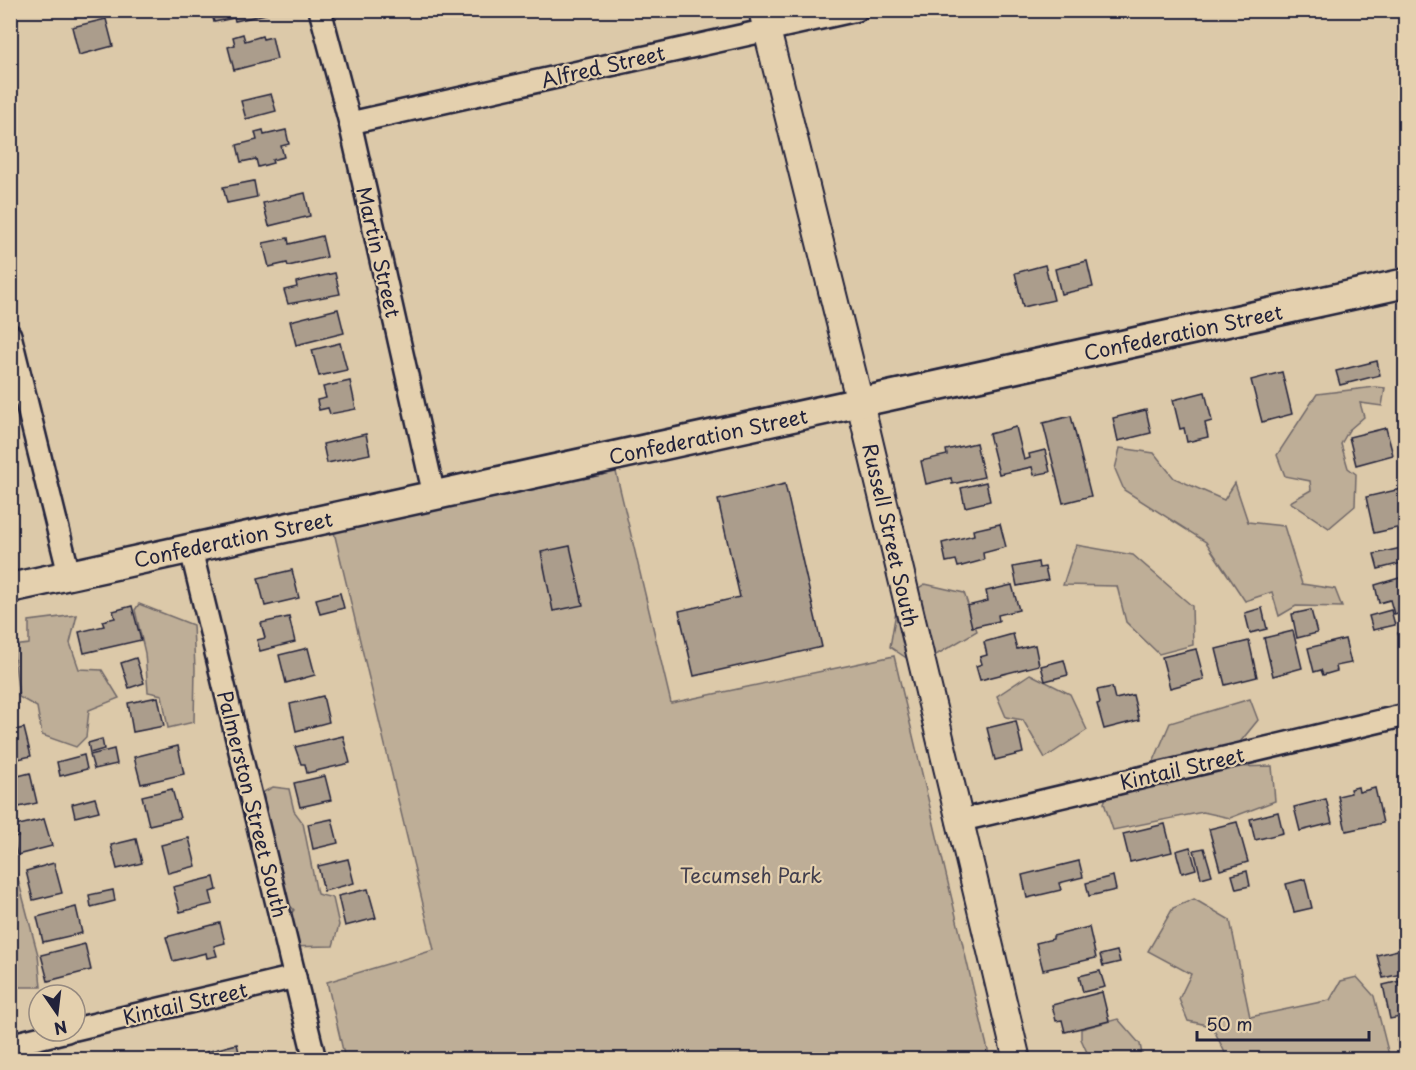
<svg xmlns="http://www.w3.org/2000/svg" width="1416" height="1070" font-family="'Playpen Sans',sans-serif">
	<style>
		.green { fill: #beae97; stroke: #706869; stroke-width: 1.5 }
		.building { fill: #ab9d8c; stroke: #22223b; stroke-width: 1.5 }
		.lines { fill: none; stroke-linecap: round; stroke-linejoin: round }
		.minor-casing { stroke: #22223b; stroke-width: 26 }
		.tertiary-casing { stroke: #22223b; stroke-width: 30 }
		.secondary-casing { stroke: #22223b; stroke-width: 33 }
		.minor { stroke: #e4d0ae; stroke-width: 21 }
		.tertiary { stroke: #e4d0ae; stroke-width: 26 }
		.secondary { stroke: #e4d0ae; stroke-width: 28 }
		.labels { text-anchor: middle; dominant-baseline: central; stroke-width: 4.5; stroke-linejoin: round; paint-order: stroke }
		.street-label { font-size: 20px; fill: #22223b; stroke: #e4d0ae }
		.park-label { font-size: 20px; fill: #413e4d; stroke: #e4d0ae }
	</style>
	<rect width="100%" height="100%" fill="#dcc9a9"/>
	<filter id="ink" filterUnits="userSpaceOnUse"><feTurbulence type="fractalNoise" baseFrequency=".0167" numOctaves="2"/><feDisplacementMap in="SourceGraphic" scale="12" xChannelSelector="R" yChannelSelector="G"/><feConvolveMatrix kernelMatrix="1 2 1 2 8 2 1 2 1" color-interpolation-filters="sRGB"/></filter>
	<g filter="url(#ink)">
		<g class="green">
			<polygon points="1375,387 1385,388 1382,406 1360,403 1364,417 1349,430 1341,444 1348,468 1356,474 1355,506 1329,528 1290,502 1311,490 1310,481 1285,476 1277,455 1317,394"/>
			<polygon points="1120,448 1154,453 1174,478 1224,500 1235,483 1248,522 1284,526 1302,584 1335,589 1342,607 1296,606 1279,616 1272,592 1245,601 1206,542 1124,490 1115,469"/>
			<polygon points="616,472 671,703 894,656 990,1059 345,1059 327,982 434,950 334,532"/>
			<polygon points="1076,545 1133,555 1192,606 1193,645 1159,654 1126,622 1117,586 1063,585"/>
			<polygon points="925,584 964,593 977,631 936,655 908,659 890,647 898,600"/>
			<polygon points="139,604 193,625 195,669 194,722 168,728 162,695 148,692 145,653 135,610"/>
			<polygon points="77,615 70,643 79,669 102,670 119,698 89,710 86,737 76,747 42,735 37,707 19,697 13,646 29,644 29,621"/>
			<polygon points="1030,674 1070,694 1087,730 1045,758 1023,720 1006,717 997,696"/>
			<polygon points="1250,699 1258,720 1232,752 1236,767 1272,766 1275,801 1230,818 1203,812 1113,830 1104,803 1113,778 1141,787 1167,786 1153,763 1170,723"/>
			<polygon points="273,787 289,789 294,811 303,823 317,894 333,898 339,925 333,946 282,947 279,927 294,910 289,904 268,898 256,796"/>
			<polygon points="14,864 38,955 41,987 11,987 10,865"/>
			<polygon points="1194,899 1230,920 1250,1017 1330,1000 1341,981 1357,977 1374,996 1390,1059 1228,1059 1212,1026 1188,1021 1179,999 1191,974 1148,951 1173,908"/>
			<polygon points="1118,1019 1140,1044 1143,1059 1125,1059 1114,1055 1090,1059 1081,1039 1081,1029"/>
		</g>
		<g class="building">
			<polygon points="211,10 265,10 266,14 235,21 234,18 214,22"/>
			<polygon points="106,19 113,46 79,55 72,27"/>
			<polygon points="243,34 245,41 262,36 263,39 272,37 277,59 234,70 228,47 235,45 233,37"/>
			<polygon points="271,94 276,111 246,119 241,101"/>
			<polygon points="263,130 264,135 286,130 289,144 281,146 284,157 272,160 273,163 258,167 256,159 241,162 237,145 257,140 255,132"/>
			<polygon points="254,181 257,197 227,203 223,187"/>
			<polygon points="305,193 310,216 269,226 263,203"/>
			<polygon points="322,236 327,257 288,266 287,263 269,267 263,243 288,238 289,244"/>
			<polygon points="1087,261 1093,287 1061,294 1055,269"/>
			<polygon points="1045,265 1054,300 1023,307 1015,273"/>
			<polygon points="335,273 340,294 288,304 284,290 297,287 296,282"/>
			<polygon points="338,309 344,333 296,345 290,321"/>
			<polygon points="340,343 347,370 319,376 312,350"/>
			<polygon points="1377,361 1380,375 1340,385 1336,371"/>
			<polygon points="1282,372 1292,414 1262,422 1251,380"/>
			<polygon points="350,381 356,409 330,414 328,408 319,410 317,400 326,398 323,387"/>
			<polygon points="1205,392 1212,421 1205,423 1208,437 1187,442 1184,428 1180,429 1173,400"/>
			<polygon points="1146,410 1151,433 1118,441 1113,418"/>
			<polygon points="1071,416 1091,496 1063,503 1043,423"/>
			<polygon points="1016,427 1024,460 1030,458 1029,454 1045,450 1050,472 1034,475 1032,467 999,474 989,434"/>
			<polygon points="1386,428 1393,455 1356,465 1349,437"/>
			<polygon points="366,434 370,454 327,463 323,444"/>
			<polygon points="976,443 984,477 952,484 951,478 926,484 921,461 947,455 946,450"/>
			<polygon points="986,482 990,501 965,507 961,488"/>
			<polygon points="785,484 822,647 694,676 679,611 740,597 718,500"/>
			<polygon points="1405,488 1406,526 1374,533 1366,497"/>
			<polygon points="1000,524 1006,547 983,553 984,560 958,567 956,560 946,562 942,543 974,535 973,530"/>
			<polygon points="570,546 583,605 553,611 541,552"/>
			<polygon points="1406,547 1406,562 1378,569 1374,554"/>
			<polygon points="1038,562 1039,568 1045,567 1048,580 1017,586 1013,567"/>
			<polygon points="292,570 299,598 265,606 258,578"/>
			<polygon points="1406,576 1406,611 1394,614 1390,600 1379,603 1375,585"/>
			<polygon points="1012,585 1019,610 998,615 999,621 972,627 967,606 988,601 986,591"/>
			<polygon points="340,593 344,608 320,614 316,599"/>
			<polygon points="132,606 141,640 84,653 79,632 104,626 102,621 115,618 113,611"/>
			<polygon points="1262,608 1267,629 1250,633 1245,613"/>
			<polygon points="1311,610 1317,633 1297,638 1292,614"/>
			<polygon points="1391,610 1395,625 1373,630 1369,616"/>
			<polygon points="289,617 295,642 260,651 257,640 265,638 261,623"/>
			<polygon points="1293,631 1302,668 1273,676 1264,638"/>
			<polygon points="1406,631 1406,663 1405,664 1398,633"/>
			<polygon points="1013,634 1017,649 1035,645 1039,665 980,680 976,666 982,664 980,657 987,655 984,642"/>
			<polygon points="1345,639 1351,663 1336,666 1337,671 1323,675 1321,670 1314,672 1308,648"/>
			<polygon points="1249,641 1257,677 1225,685 1216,649"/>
			<polygon points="308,648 315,675 286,683 279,655"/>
			<polygon points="1196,649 1204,679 1170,688 1162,657"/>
			<polygon points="136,658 144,683 129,688 121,663"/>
			<polygon points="1064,660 1068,675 1045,681 1041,666"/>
			<polygon points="10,684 17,711 10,713"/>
			<polygon points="1112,687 1115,699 1133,695 1139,720 1104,729 1097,704 1100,703 1097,690"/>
			<polygon points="323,696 329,722 296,731 290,704"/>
			<polygon points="158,697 164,726 133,732 128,703"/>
			<polygon points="1016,721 1023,753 995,760 987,728"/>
			<polygon points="24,728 31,756 10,761 10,731"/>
			<polygon points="343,736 350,763 307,773 305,764 301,764 295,747"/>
			<polygon points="102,739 104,749 90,753 88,743"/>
			<polygon points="178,746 184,774 141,784 134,757"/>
			<polygon points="114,749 117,764 94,769 90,755"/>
			<polygon points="84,755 87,769 60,776 57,762"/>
			<polygon points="30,773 37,803 10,809 10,778"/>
			<polygon points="325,776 331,800 300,807 294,783"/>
			<polygon points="1358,787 1359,792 1375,788 1383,823 1346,831 1338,796 1351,793 1350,789"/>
			<polygon points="172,789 180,818 149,825 142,796"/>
			<polygon points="95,798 99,811 75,817 72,804"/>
			<polygon points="1326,799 1332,823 1300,831 1294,807"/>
			<polygon points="1278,812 1283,833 1255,840 1250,819"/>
			<polygon points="44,819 52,846 17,855 13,838 18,837 15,826"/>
			<polygon points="332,819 338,843 313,849 308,824"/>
			<polygon points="1237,822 1248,862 1220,870 1209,829"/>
			<polygon points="1165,824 1172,852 1130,862 1123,834"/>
			<polygon points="189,838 196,866 168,873 161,845"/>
			<polygon points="136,839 142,863 117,869 111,845"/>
			<polygon points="1190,847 1196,869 1182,873 1176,851"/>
			<polygon points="1204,848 1212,875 1201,878 1194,850"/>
			<polygon points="348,859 354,883 324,891 318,866"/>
			<polygon points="1079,861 1083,877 1059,883 1061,890 1027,898 1022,875"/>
			<polygon points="54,863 62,893 33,900 26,871"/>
			<polygon points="1247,871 1250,886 1236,889 1232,875"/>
			<polygon points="1113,876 1116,890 1089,896 1086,883"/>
			<polygon points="214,877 217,890 210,892 213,904 180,912 173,887"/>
			<polygon points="1305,879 1312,908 1294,912 1286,884"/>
			<polygon points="368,889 376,918 345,926 338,896"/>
			<polygon points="113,890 115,901 91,907 89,895"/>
			<polygon points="76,907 82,933 43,942 37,917"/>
			<polygon points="220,923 225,943 214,946 217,956 207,958 206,953 173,961 166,937"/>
			<polygon points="1089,927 1096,958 1043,970 1036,943 1053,939 1053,936"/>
			<polygon points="85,944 91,970 48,981 41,955"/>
			<polygon points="1406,948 1406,973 1383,978 1377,955"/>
			<polygon points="1117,951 1120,962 1103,966 1100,955"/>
			<polygon points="1100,971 1105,987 1083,992 1079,976"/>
			<polygon points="1400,981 1400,984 1406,983 1406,1016 1390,1019 1383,985"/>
			<polygon points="1102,992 1109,1021 1065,1032 1062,1020 1056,1021 1052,1005"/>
			<polygon points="1406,1038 1406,1060 1402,1060 1397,1040"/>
			<polygon points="237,1044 241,1060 208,1060 206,1052"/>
		</g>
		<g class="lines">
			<defs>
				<g id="minor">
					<polyline points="320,10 350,123 434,495"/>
					<polyline points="350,123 857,10"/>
					<polyline points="10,335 69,574"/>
					<polyline points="191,550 315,1060"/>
					<polyline points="958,821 1406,715"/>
					<polyline points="75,1029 295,977"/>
					<polyline points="13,1044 67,1031"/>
				</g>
				<polyline id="tertiary" points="762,10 860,403 1017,1060"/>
				<polyline id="secondary" points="10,588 1406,283"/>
			</defs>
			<use href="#minor" class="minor-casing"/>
			<use href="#tertiary" class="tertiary-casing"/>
			<use href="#secondary" class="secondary-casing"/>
			<use href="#minor" class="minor"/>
			<use href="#tertiary" class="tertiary"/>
			<use href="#secondary" class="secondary"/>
		</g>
	</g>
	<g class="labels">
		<g class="street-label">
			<text transform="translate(603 66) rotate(-13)">Alfred Street</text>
			<text transform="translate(379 252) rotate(77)">Martin Street</text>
			<text transform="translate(1183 332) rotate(-12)">Confederation Street</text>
			<text transform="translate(708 436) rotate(-12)">Confederation Street</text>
			<text transform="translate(891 535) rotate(77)">Russell Street South</text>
			<text transform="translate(233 539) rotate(-12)">Confederation Street</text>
			<text transform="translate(1182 768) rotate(-13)">Kintail Street</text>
			<text transform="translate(253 804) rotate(76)">Palmerston Street South</text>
			<text transform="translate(185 1003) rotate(-13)">Kintail Street</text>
		</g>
		<g class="park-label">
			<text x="751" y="875">Tecumseh Park</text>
		</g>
	</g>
	<rect width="1416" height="1070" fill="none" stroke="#e4d0ae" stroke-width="36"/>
	<rect x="18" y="18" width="1380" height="1034" fill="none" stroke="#22223b" stroke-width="2" filter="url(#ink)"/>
	<g transform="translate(57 1013) rotate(166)"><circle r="28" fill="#e4d0ae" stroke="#968a80" stroke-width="1.5"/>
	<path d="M0-4.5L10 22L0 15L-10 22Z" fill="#22223b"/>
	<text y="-9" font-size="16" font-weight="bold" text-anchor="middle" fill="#22223b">N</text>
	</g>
	<path d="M1197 1031v9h172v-9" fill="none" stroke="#22223b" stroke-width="3"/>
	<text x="1206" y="1031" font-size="18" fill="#22223b" stroke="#e4d0ae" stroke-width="4.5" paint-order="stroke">50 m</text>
</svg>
